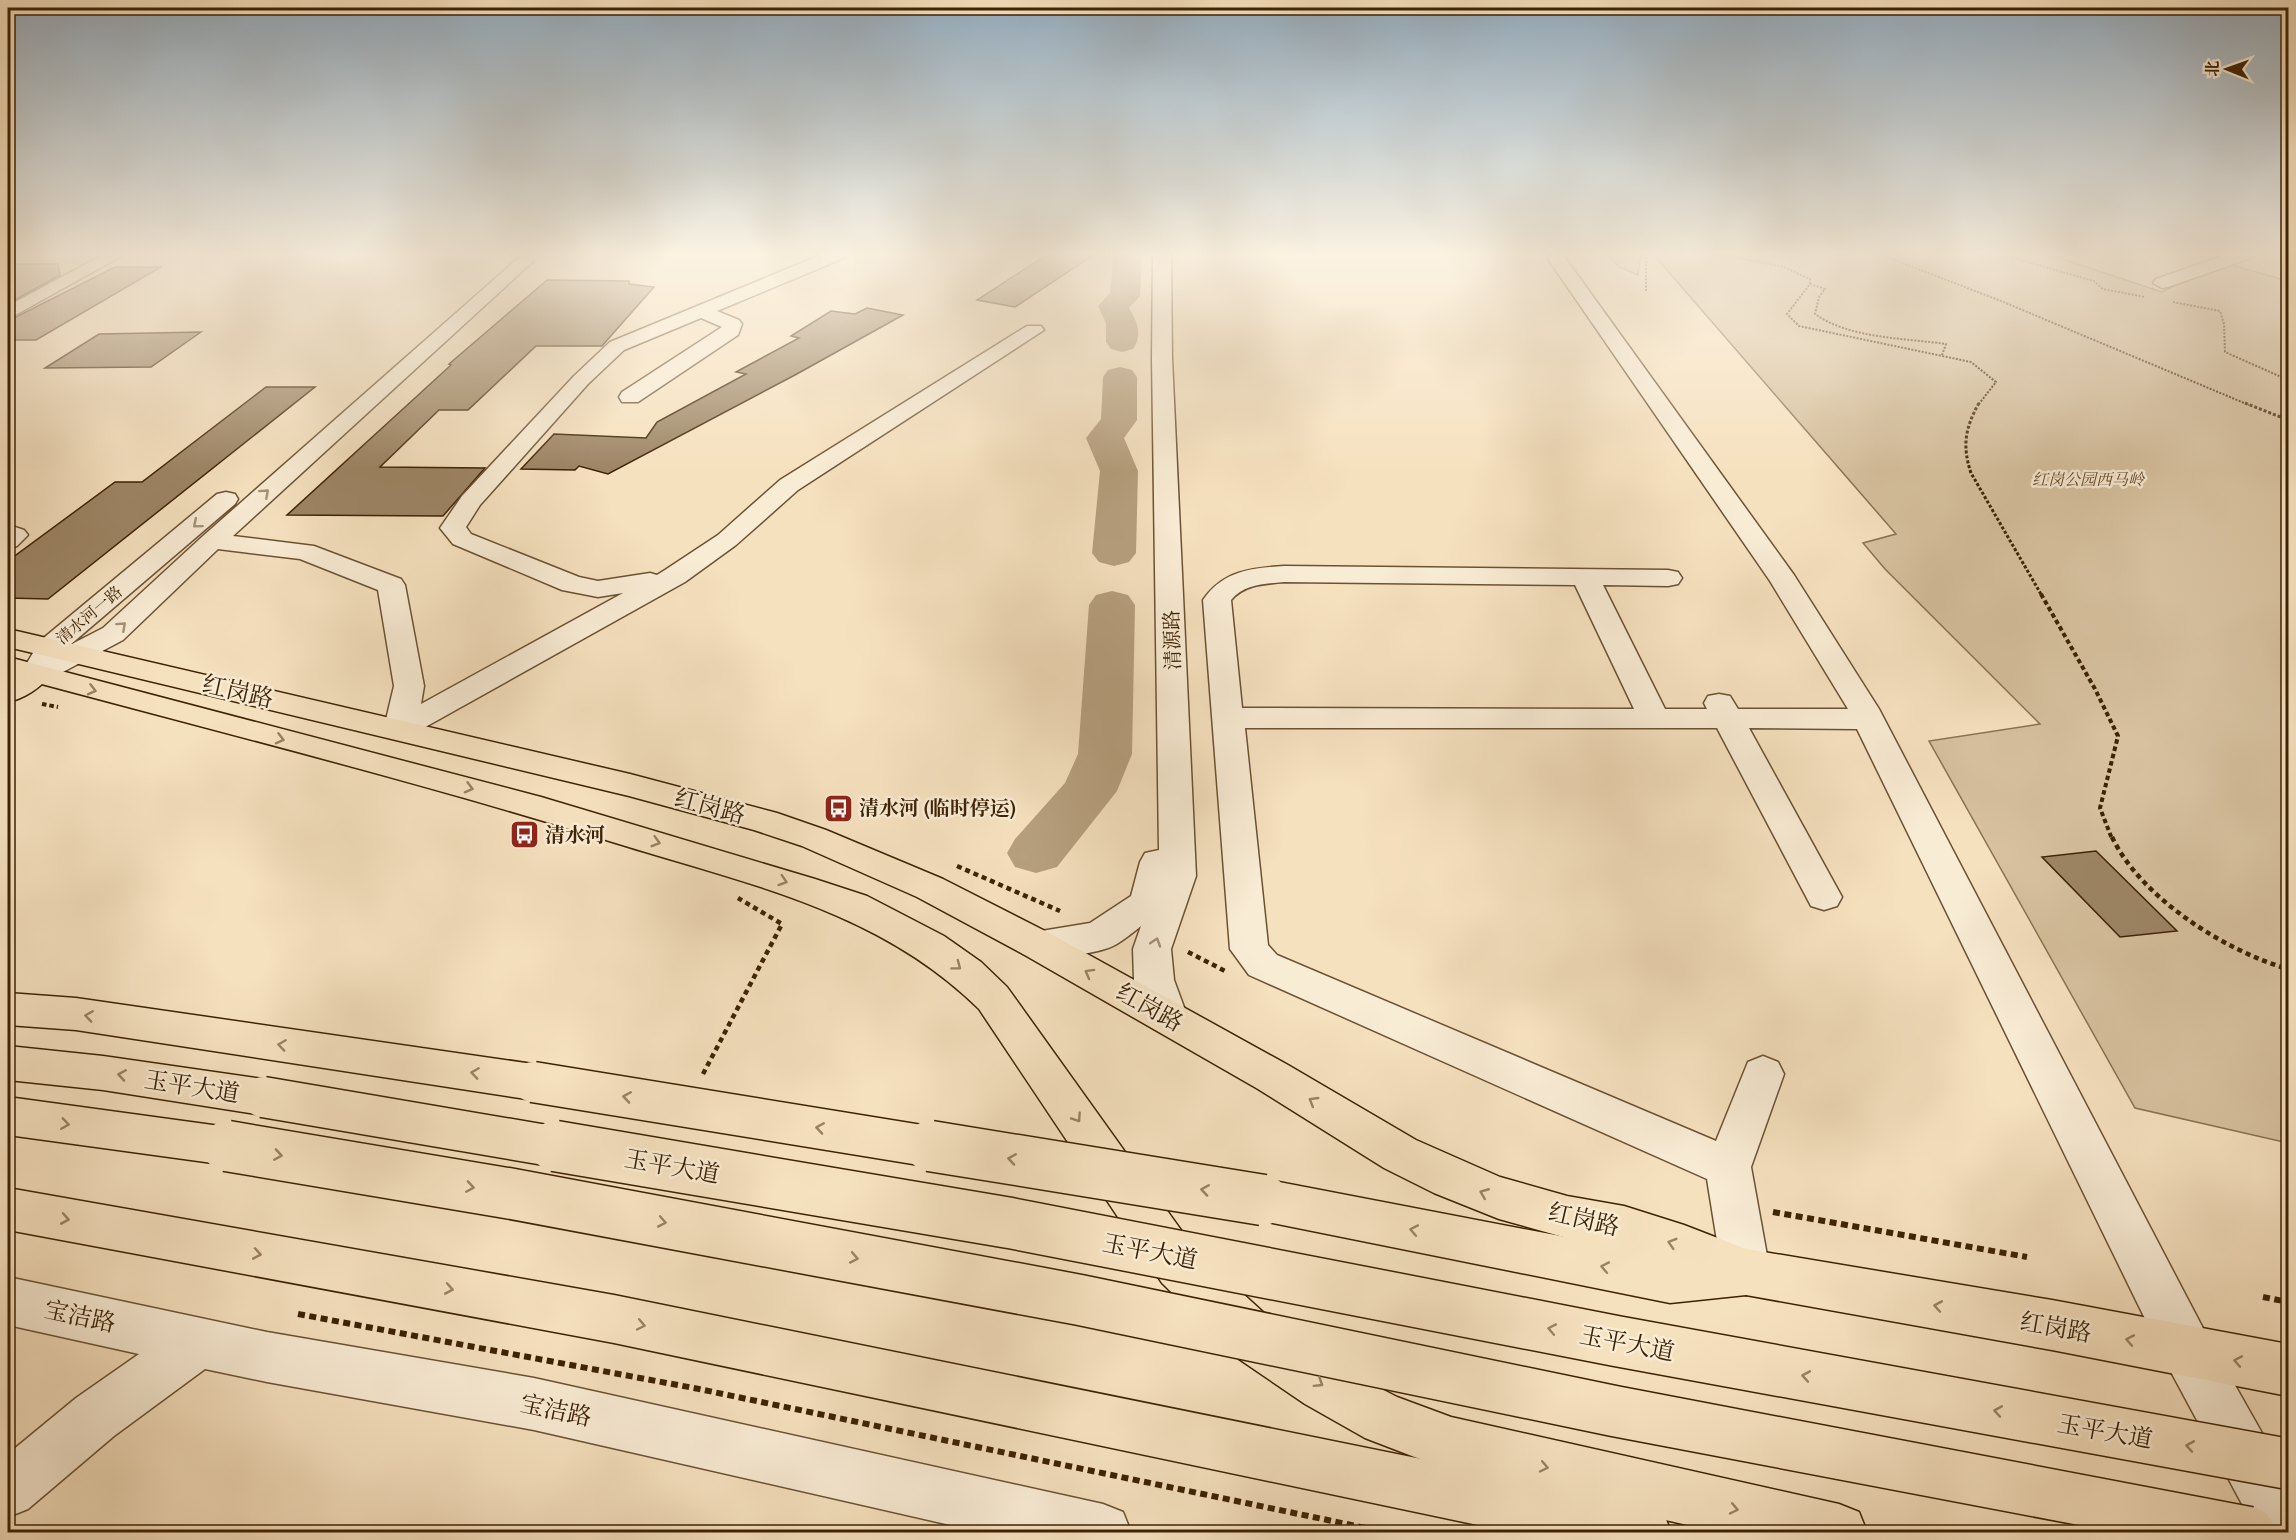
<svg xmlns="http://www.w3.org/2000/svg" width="2296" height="1540" font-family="'EB Garamond','Noto Serif SC',serif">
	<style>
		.green { fill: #d7c19f; stroke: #8a7252; stroke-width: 1.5 }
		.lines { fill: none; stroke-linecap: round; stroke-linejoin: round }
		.river { fill: #b7a07f; fill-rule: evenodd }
		.building { fill: #9d8565; stroke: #3d2204; stroke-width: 1.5 }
		.minor-casing { stroke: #6b5233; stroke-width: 3 }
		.major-casing { stroke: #3d2204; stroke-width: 3 }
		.highway-casing { stroke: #3d2204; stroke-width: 3 }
		.path-far4 { stroke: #3d2204; stroke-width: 2; stroke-dasharray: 2 1.5; stroke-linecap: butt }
		.path-far3 { stroke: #3d2204; stroke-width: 3; stroke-dasharray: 3 2; stroke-linecap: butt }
		.path-far2 { stroke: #3d2204; stroke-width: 4; stroke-dasharray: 4.5 3; stroke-linecap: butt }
		.path-far1 { stroke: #3d2204; stroke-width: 4.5; stroke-dasharray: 5 4; stroke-linecap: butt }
		.path { stroke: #3d2204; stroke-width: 6; stroke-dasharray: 7 4.5; stroke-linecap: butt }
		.minor { fill: #f9ecd5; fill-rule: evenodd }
		.major { fill: #f6e1bf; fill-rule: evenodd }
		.highway { fill: #f6e1bf; fill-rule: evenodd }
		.highway-bridge-far1-casing { stroke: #3d2204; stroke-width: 43; stroke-linecap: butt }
		.highway-bridge-casing { stroke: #3d2204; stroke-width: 53; stroke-linecap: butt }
		.highway-bridge-far1 { stroke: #f6e1bf; stroke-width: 40 }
		.highway-bridge { stroke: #f6e1bf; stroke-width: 50 }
		.oneway { stroke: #a49177 }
		.oneway2 { stroke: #9a8262 }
		.labels { text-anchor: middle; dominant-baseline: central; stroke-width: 5; stroke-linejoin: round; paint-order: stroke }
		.far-park-label { font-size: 16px; font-style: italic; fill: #644a2b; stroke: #f9ecd5 }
		.far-street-label { font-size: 16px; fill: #3d2204; stroke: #f9ecd5 }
		.street-label { font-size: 20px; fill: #3d2204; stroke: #f9ecd5 }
		.poi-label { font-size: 20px; font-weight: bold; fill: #3d2204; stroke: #f9ecd5; text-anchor: start }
		.near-street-label { font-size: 24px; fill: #3d2204; stroke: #f9ecd5 }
	</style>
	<rect width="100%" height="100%" fill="#f6e1bf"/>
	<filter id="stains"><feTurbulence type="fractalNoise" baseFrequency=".00333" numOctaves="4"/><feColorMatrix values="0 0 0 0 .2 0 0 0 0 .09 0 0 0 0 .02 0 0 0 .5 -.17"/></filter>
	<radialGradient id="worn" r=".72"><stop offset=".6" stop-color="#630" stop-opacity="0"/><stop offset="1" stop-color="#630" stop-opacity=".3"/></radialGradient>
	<g class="green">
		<polygon points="1608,254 1641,254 1638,275 1619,267"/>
		<polygon points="1653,254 2047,254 2162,292 2221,262 2288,281 2288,1143 2135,1108 1929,741 2040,724 1885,569 1863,543 1896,534"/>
	</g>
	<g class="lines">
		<g class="river">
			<path d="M1114 254H1142L1140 296 1129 308C1137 321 1143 335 1133 349L1122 352 1111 349 1106 342V323L1098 306 1110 293Z"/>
			<polygon points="1120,367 1132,370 1137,377 1137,420 1124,438 1138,471 1136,553 1129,562 1114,566 1099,562 1092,553 1100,471 1086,438 1101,419 1103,377 1108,370"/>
			<polygon points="1112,591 1128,595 1135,605 1132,754 1117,791 1057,867 1036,873 1015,867 1007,853 1015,839 1065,783 1078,754 1089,605 1096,595"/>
		</g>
	</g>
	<g class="building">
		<polygon points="1048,254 1095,254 1015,307 977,300"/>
		<polygon points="8,264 58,264 60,275 8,304"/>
		<polygon points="115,267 161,267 36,340 8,340 8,321"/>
		<polygon points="547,280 629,281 629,284 654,287 602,346 536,346 468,410 439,410 380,467 485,468 443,516 287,515 451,365 449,364"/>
		<polygon points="867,308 903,315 795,375 608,474 579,466 575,470 521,469 554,434 646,438 657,422 746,374 736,372 799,338 791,336 831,311 855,314"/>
		<polygon points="201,332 151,367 45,368 99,334"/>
		<polygon points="266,387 315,387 48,599 8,598 8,561 115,482 142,482"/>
		<polygon points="2096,851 2177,931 2120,937 2042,857"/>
	</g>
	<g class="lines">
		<defs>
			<g id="minor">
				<polygon points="104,254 125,254 8,319 8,306"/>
				<polygon points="523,254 541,254 233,536 314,546 401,579 405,585 424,686 421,704 623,593 598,597 562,590 453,544 440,528 462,496 574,376 610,342 823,254 846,254 844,258 717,311 739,320 742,324 738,335 638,402 622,402 619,397 622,392 722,327 701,318 624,350 588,384 480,505 466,527 471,534 579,577 598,581 650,573 657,575 665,570 718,535 780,480 1027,326 1041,326 1044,330 798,490 736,545 685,582 411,735 400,738 389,735 384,728 394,686 378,590 300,559 218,549 123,640 46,681 35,684 24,681 20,675 29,666 27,663 40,641 217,494 226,492 235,494 238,499 235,504 70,645 103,628 203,536"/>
				<path d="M1153 254H1171L1172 358 1196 876 1171 949 1174 980 1188 1018 1182 1029 1168 1034 1154 1029 1134 980 1133 949 1141 926C1132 933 1123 941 1113 946 1094 955 1043 960 1023 954L1018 944 1023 934 1090 923 1131 896 1140 862 1145 853 1159 850 1152 358Z"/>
				<path d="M1558 254 1563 255 1794 575 1879 709 2206 1334 2288 1479V1532H2257L2170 1370 1857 729 1749 728 1842 897 1837 906 1824 910 1811 906 1717 728H1245L1268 945 1277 955 1716 1141 1748 1062 1763 1056 1778 1062 1784 1074 1751 1167 1770 1272 1763 1288 1746 1295 1729 1288 1722 1272 1707 1179 1249 975 1230 949 1203 600C1223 571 1251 568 1284 566L1668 570 1678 572 1682 578 1678 584 1668 586 1603 585 1665 709H1707L1704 703 1708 696 1719 694 1730 696 1738 709H1848L1770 581 1548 259 1551 255ZM1284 582 1575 585 1634 709 1242 708 1231 600C1245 584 1264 584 1284 582Z"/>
				<polygon points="2228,254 2253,254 2251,258 2168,287 2162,288 2153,283 2156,279"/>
				<polygon points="15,527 24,530 28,535 17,546 8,549 8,529"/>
				<polygon points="8,1277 267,1332 534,1378 1103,1504 1123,1512 1131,1532 981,1532 534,1430 267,1382 205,1369 114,1436 28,1509 8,1517 8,1454 76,1398 139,1354 8,1325"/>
			</g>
			<g id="major">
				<polygon points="8,629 630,774 777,813 826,830 943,879 1051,934 1288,1065 1416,1140 1500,1177 1567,1196 1624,1206 1684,1225 1746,1249 2052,1300 2288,1344 2288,1396 2052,1350 1746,1295 1679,1267 1624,1250 1567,1238 1499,1219 1434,1193 1384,1168 1258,1089 1023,954 917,897 802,846 754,830 629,796 8,647"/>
				<path d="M8 657 541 797 815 879 867 896 944 936 981 962 1007 987 1196 1251 1275 1323 1341 1368 1397 1397 1451 1417 1839 1504 1859 1512 1867 1532H1718L1451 1471 1365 1438 1305 1404 1239 1359 1162 1283 979 1009C880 911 748 884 619 844 417 781 212 730 8 675Z"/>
			</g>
			<g id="highway">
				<path d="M35 666 46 669 50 675C41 688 23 699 8 702V680L24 669Z"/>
				<polygon points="8,993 76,998 533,1064 548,1069 554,1082 548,1095 533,1100 76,1030 8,1025"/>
				<polygon points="8,1046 103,1056 263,1079 278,1084 285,1097 278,1110 263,1115 103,1090 8,1080"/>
				<polygon points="8,1097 220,1126 236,1131 242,1145 236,1159 220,1164 8,1135"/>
				<polygon points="1263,1179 1670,1257 1746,1249 1763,1256 1770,1272 1763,1288 1746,1295 1670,1303 1263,1221 1247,1215 1240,1200 1247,1185"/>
				<polygon points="8,1188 614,1295 1643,1504 1663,1512 1671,1532 1511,1532 614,1343 8,1230"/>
			</g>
		</defs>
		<use href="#minor" class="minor-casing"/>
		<use href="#major" class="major-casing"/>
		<use href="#highway" class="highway-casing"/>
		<g class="path-far4">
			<polyline points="1646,254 1646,291"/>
			<polyline points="1719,254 1784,267 1810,279 1810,284 1787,314 1799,326 1971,362 1996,382 1978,405"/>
			<polyline points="1879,254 2001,301 2249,405"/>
			<polyline points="1999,254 2094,281 2103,289 2145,297"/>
			<path d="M1810 284 1825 289 1819 297 1815 314C1850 339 1905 338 1946 344L1942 355"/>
			<polyline points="2173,302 2220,311 2224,324 2225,352 2288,380"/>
		</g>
		<g class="path-far3">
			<path d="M1979 403C1965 428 1962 446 1971 473L2042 596"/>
			<polyline points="2245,403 2288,420"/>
		</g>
		<g class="path-far2">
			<polyline points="2041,594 2095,689 2118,736 2100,808 2112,839"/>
			<polyline points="42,704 58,707"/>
		</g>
		<g class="path-far1">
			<path d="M2112 837C2141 898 2225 951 2288 969"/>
			<polyline points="957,866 1060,911"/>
			<polyline points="1188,952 1227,972"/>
			<polyline points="703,1074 782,924 738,898"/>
		</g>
		<g class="path">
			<polyline points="1773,1212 2027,1257"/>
			<polyline points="2263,1297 2288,1302"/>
			<polyline points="298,1314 699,1389 1385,1532"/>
		</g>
		<use href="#minor" class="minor"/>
		<use href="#major" class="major"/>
		<use href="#highway" class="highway"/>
		<defs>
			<g id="highway-bridge-far1">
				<polyline points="533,1082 939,1148"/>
				<polyline points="263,1097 563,1148"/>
				<polyline points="220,1145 236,1148"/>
			</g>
			<g id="highway-bridge">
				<polyline points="227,1146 507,1193 1080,1300 1614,1411 2249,1532"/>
				<polyline points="555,1146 1010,1223 1616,1341 2288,1464"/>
				<polyline points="930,1146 1263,1200"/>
			</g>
		</defs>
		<use href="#highway-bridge-far1" class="highway-bridge-far1-casing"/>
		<use href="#highway-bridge" class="highway-bridge-casing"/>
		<use href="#highway-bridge-far1" class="highway-bridge-far1"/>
		<use href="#highway-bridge" class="highway-bridge"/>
	</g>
	<defs><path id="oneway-chevron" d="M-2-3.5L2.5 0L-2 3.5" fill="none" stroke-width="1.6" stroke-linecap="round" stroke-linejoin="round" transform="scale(1.5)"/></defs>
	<g class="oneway">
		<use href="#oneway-chevron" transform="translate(265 493) rotate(-42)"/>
		<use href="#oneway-chevron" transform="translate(197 524) rotate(140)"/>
		<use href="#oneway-chevron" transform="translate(122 626) rotate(-42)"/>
		<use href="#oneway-chevron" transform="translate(1156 942) rotate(-72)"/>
	</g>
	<g class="oneway2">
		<use href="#oneway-chevron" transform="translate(92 690) rotate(14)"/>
		<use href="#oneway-chevron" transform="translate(280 739) rotate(14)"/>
		<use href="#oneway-chevron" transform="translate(469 788) rotate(15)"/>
		<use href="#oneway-chevron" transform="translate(656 842) rotate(16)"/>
		<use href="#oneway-chevron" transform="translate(783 881) rotate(18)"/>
		<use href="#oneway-chevron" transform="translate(957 966) rotate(37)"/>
		<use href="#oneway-chevron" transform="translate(1089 973) rotate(-151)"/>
		<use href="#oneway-chevron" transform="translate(89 1016) rotate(-172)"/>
		<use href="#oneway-chevron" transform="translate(282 1045) rotate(-172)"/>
		<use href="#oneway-chevron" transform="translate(475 1073) rotate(-172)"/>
		<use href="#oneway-chevron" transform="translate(122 1075) rotate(-171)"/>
		<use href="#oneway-chevron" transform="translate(627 1097) rotate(-171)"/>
		<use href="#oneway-chevron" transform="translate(1313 1101) rotate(-149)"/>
		<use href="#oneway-chevron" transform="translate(1077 1118) rotate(56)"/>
		<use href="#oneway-chevron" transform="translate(65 1124) rotate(8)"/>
		<use href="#oneway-chevron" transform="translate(820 1128) rotate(-171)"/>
		<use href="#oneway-chevron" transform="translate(278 1155) rotate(9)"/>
		<use href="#oneway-chevron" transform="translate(1012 1159) rotate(-171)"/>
		<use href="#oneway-chevron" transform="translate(470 1187) rotate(9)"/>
		<use href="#oneway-chevron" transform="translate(1205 1190) rotate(-171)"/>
		<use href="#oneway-chevron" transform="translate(1484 1193) rotate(-158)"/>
		<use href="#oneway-chevron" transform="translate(65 1219) rotate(10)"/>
		<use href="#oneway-chevron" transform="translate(662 1222) rotate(11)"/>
		<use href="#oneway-chevron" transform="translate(1414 1230) rotate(-169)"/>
		<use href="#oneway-chevron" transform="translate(1672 1243) rotate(-163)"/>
		<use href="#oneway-chevron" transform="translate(257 1254) rotate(10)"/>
		<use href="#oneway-chevron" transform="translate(854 1258) rotate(11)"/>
		<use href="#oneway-chevron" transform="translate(1605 1267) rotate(-169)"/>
		<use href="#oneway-chevron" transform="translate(449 1289) rotate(10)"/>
		<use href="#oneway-chevron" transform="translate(1938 1306) rotate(-170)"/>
		<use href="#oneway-chevron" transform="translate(641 1325) rotate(12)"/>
		<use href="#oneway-chevron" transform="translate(1552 1329) rotate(-169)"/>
		<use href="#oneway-chevron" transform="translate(2130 1340) rotate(-169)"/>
		<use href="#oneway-chevron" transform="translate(2238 1361) rotate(-169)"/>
		<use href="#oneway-chevron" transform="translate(1806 1376) rotate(-170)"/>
		<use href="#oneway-chevron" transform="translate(1319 1383) rotate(32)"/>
		<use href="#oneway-chevron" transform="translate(1998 1411) rotate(-170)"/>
		<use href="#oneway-chevron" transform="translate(2190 1446) rotate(-170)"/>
		<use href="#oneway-chevron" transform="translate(1544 1467) rotate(12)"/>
		<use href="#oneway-chevron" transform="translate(1734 1509) rotate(12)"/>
	</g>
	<linearGradient id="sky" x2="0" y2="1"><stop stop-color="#94acbe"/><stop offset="0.54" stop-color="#fbf2e2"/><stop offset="1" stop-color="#fbf2e2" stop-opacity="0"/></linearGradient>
	<rect width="2296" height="470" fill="url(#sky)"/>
	<defs>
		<symbol id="bus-square" viewBox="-11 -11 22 22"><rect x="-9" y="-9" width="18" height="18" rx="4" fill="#8f2418" stroke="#f9ecd5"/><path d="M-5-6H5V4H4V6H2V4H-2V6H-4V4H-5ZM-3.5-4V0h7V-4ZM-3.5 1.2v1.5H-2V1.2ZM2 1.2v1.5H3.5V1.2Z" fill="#fff"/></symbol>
	</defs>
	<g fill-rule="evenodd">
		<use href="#bus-square" x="822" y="792" width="33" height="33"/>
		<use href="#bus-square" x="508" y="818" width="33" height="33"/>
	</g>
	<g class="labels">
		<g class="far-park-label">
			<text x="2088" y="479">红岗公园西马岭</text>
		</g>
		<g class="far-street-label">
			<text transform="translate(89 615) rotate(-40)">清水河一路</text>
		</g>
		<g class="street-label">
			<text transform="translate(1172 640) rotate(-92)">清源路</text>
		</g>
		<g class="poi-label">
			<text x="859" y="808">清水河 (临时停运)</text>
			<text x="545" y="835">清水河</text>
		</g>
		<g class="near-street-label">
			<text transform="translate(238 691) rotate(13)">红岗路</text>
			<text transform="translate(710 806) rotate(15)">红岗路</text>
			<text transform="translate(1150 1007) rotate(29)">红岗路</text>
			<text transform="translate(192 1086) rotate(9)">玉平大道</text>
			<text transform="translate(672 1166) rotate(10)">玉平大道</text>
			<text transform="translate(1584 1219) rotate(13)">红岗路</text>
			<text transform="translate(1150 1251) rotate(11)">玉平大道</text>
			<text transform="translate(80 1316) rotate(12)">宝洁路</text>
			<text transform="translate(2056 1327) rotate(10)">红岗路</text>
			<text transform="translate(1627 1343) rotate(11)">玉平大道</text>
			<text transform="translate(556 1410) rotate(12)">宝洁路</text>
			<text transform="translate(2105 1431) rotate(10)">玉平大道</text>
		</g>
	</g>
	<rect width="2296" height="1540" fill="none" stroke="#f6e1bf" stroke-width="30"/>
	<rect x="9" y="9" width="2278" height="1522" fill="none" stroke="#3d2204" stroke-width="3"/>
	<rect x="15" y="15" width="2266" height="1510" fill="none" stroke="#3d2204" stroke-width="1.5"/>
	<g transform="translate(2227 69) rotate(271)" stroke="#f9ecd5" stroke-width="4.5" paint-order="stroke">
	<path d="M0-4.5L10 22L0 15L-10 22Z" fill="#3d2204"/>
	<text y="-9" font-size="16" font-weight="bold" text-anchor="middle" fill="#3d2204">北</text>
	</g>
	<rect width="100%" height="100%" filter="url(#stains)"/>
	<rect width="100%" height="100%" fill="url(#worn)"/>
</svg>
